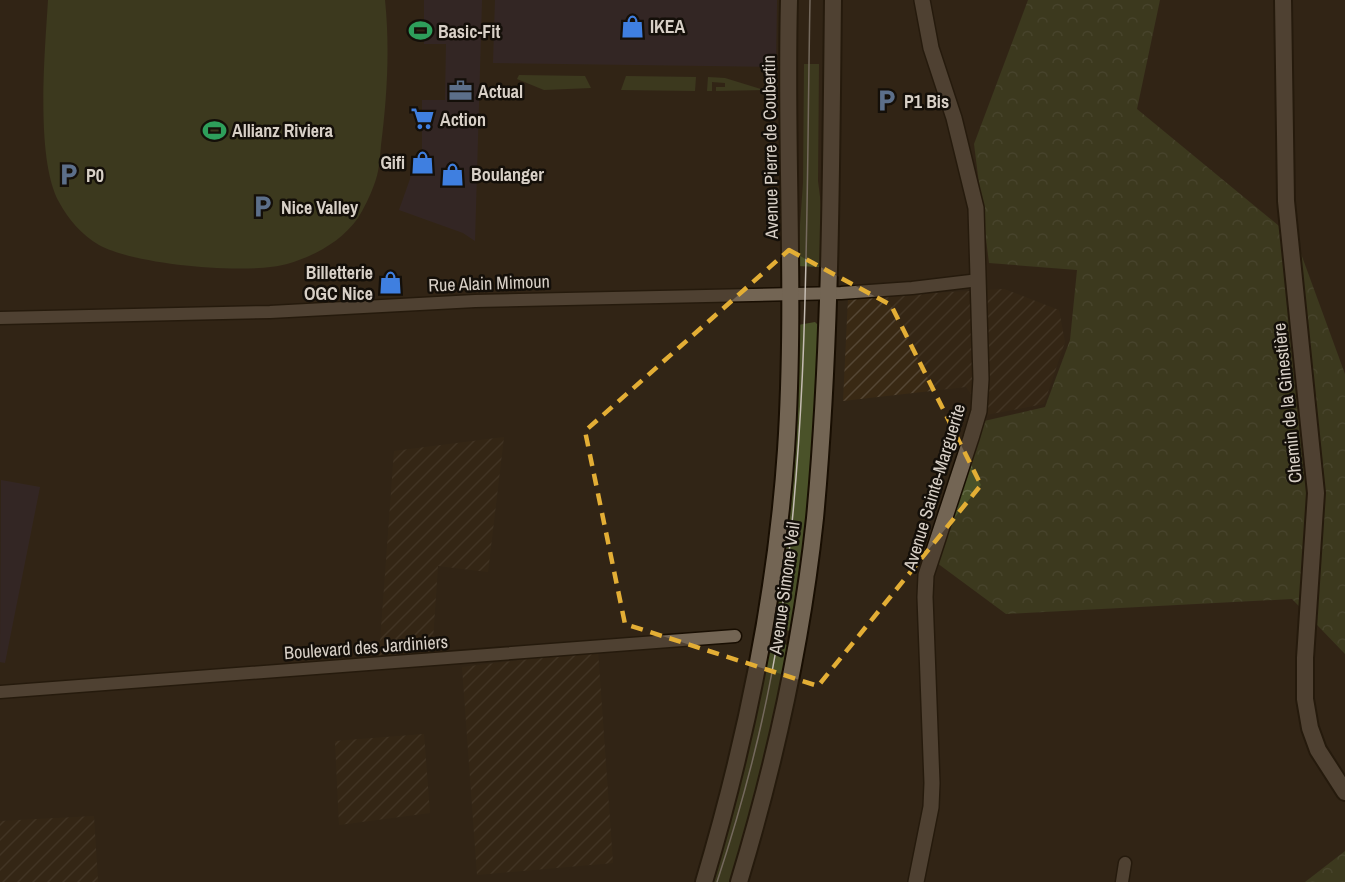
<svg xmlns="http://www.w3.org/2000/svg" width="1345" height="882" font-family="'Archivo Narrow',sans-serif">
	<style>
		.commercial { fill: #372936 }
		.industrial { fill: url(#industrial-furrows) }
		.green { fill: #4a5229 }
		.forest { fill: url(#forest-crowns) }
		.lines { fill: none; stroke-linecap: round; stroke-linejoin: round }
		.minor-casing { stroke: #180e02; stroke-width: 15 }
		.tertiary-casing { stroke: #180e02; stroke-width: 18 }
		.secondary-casing { stroke: #180e02; stroke-width: 20 }
		.minor { stroke: #736554; stroke-width: 12 }
		.tertiary { stroke: #736554; stroke-width: 15 }
		.secondary { stroke: #736554; stroke-width: 16 }
		.tram { stroke: #c5bcb3; stroke-width: 1.5 }
		.marked { fill: none; stroke: #e3ae35; stroke-width: 4.5; stroke-dasharray: 12 8; stroke-linejoin: round }
		.labels { text-anchor: middle; dominant-baseline: central; stroke-width: 5; stroke-linejoin: round; paint-order: stroke }
		.poi-label { font-size: 18px; font-weight: bold; fill: #d8d0c7; stroke: #140f09; text-anchor: start }
		.street-label { font-size: 18px; fill: #d8d0c7; stroke: #140f09 }
	</style>
	<defs>
		<pattern id="industrial-furrows" width="10" height="10" patternUnits="userSpaceOnUse" patternTransform="scale(1.5)"><rect width="10" height="10" fill="#392914"/><path d="M-1 1l2-2M0 10L10 0M9 11l2-2" fill="none" stroke="#554735"/></pattern>
		<pattern id="forest-crowns" width="20" height="18" patternUnits="userSpaceOnUse" patternTransform="scale(1.5)"><rect width="20" height="18" fill="#4a5229"/><path d="M2 6a3 3 0 1 1 6 0M12 15a3 3 0 1 1 6 0" fill="none" stroke="#636a47"/></pattern>
	</defs>
	<rect width="100%" height="100%" fill="#312516"/>
	<g class="commercial">
		<polygon points="424,0 482,0 475,241 463,233 399,210 410,179 412,163 422,161 422,100 445,100 446,44 424,44"/>
		<polygon points="495,0 777,0 776,67 493,63"/>
		<polygon points="1,480 40,487 5,663 0,662"/>
	</g>
	<g class="industrial">
		<polygon points="1004,289 1059,310 1065,342 1044,404 986,415 966,387 843,401 848,298"/>
		<polygon points="504,437 488,572 438,566 432,654 379,656 394,451"/>
		<polygon points="598,651 613,863 477,875 462,667"/>
		<polygon points="424,734 430,813 339,825 335,741"/>
		<polygon points="94,816 98,882 0,882 0,821"/>
	</g>
	<g class="green">
		<path d="M48 0H385C390 48 387 98 381 145 380 158 379 173 374 185 370 196 364 208 358 218 341 242 314 256 287 264 247 275 135 265 99 245 82 235 68 219 59 202 35 158 45 51 48 0Z"/>
		<polygon points="804,64 819,64 818,181 825,236 819,267 797,266 803,183"/>
		<polygon points="519,75 585,76 591,88 544,90 517,79"/>
		<polygon points="626,76 696,77 695,91 621,90"/>
		<polygon points="708,77 725,78 764,90 716,91 716,87 725,87 725,83 712,82 712,91 707,91"/>
		<path d="M815 322 818 325C816 428 807 528 794 629L790 631 772 626 798 325Z"/>
		<polygon points="772,640 790,646 766,764 733,882 711,882 770,642"/>
	</g>
	<g class="forest">
		<polygon points="1028,0 1160,0 1137,109 1296,240 1345,374 1345,654 1292,599 1006,614 937,563 984,421 1045,407 1070,340 1077,270 989,263 974,144"/>
		<polygon points="1345,851 1345,882 1305,882"/>
	</g>
	<g class="lines">
		<defs>
			<g id="minor">
				<polyline points="0,318 270,312 475,301 841,293 912,288 979,280"/>
				<polyline points="0,692 735,636"/>
				<polyline points="1122,882 1125,863"/>
			</g>
			<polyline id="tertiary" points="916,882 931,807 932,783 925,597 926,575 971,438 979,411 981,379 976,208 954,118 931,48 922,0"/>
			<g id="secondary">
				<polyline points="1283,0 1286,201 1316,493 1305,658 1305,699 1310,728 1318,750 1345,792"/>
				<path d="M704 882C746 741 776 597 786 450 796 300 785 150 789 0"/>
				<path d="M739 882C775 763 802 641 815 518 831 346 831 172 833 0"/>
			</g>
		</defs>
		<use href="#minor" class="minor-casing"/>
		<use href="#tertiary" class="tertiary-casing"/>
		<use href="#secondary" class="secondary-casing"/>
		<use href="#minor" class="minor"/>
		<use href="#tertiary" class="tertiary"/>
		<use href="#secondary" class="secondary"/>
		<path class="tram" d="M717 882C744 800 766 716 779 631 810 422 806 210 810 0"/>
	</g>
	<path d="M0 0H1345V882H0ZM789 250 891 305 981 485 818 686 625 624 585 431Z" fill="#312516" fill-opacity=".55" fill-rule="evenodd"/>
	<path class="marked" d="M789 250 891 305 981 485 818 686 625 624 585 431Z"/>
	<defs>
		<symbol id="shop-bare" viewBox="-9 -9 18 18"><path d="M-5-2.5h2.3a2.7 3.5 0 0 1 5.4 0H5L5.5 6h-11ZM-1.5-2.5h3a1.5 2.3 0 0 0-3 0Z" fill="#3f7fe0" stroke="#140f09" stroke-width="2.5" paint-order="stroke"/></symbol>
		<symbol id="stadium-bare" viewBox="-9 -9 18 18"><path d="M0-5a6.5 5 0 1 0 0 10a6.5 5 0 1 0 0-10ZM-3.5-1.8h7v3.6h-7Z" fill="#2e9e5b" stroke="#140f09" stroke-width="2.5" paint-order="stroke"/></symbol>
		<symbol id="office-bare" viewBox="-9 -9 18 18"><path d="M-6-3h4V-5.5h4V-3h4V5H-6ZM-1-4.5V-3h2v-1.5ZM-6 0V1H6V0Z" fill="#5c6f8a" stroke="#140f09" stroke-width="2.5" paint-order="stroke"/></symbol>
		<symbol id="parking-bare" viewBox="-9 -9 18 18"><path d="M-3.5-5.5H1a3.5 3.5 0 0 1 0 7H-1V5.5H-3.5ZM-1-3.4V-.6H.8a1.4 1.4 0 0 0 0-2.8Z" fill="#5c6f8a" stroke="#140f09" stroke-width="2.5" paint-order="stroke"/></symbol>
		<symbol id="supermarket-bare" viewBox="-9 -9 18 18"><path d="M-6-5.5h2.5l.6 2H6L4.5 2H-2.5L-4.4-4H-6ZM-1.5 3.2a1.3 1.3 0 1 0 .1 0ZM3 3.2a1.3 1.3 0 1 0 .1 0Z" fill="#3f7fe0" stroke="#140f09" stroke-width="2.5" paint-order="stroke"/></symbol>
	</defs>
	<g fill-rule="evenodd">
		<use href="#shop-bare" x="616" y="10" width="33" height="33"/>
		<use href="#stadium-bare" x="404" y="14" width="33" height="33"/>
		<use href="#office-bare" x="444" y="74" width="33" height="33"/>
		<use href="#parking-bare" x="870" y="84" width="33" height="33"/>
		<use href="#supermarket-bare" x="406" y="102" width="33" height="33"/>
		<use href="#stadium-bare" x="198" y="114" width="33" height="33"/>
		<use href="#shop-bare" x="406" y="146" width="33" height="33"/>
		<use href="#shop-bare" x="436" y="158" width="33" height="33"/>
		<use href="#parking-bare" x="52" y="158" width="33" height="33"/>
		<use href="#parking-bare" x="246" y="190" width="33" height="33"/>
		<use href="#shop-bare" x="374" y="266" width="33" height="33"/>
	</g>
	<g class="labels">
		<g class="poi-label">
			<text x="650" y="26">IKEA</text>
			<text x="438" y="31">Basic-Fit</text>
			<text x="478" y="91">Actual</text>
			<text x="904" y="101">P1 Bis</text>
			<text x="440" y="119">Action</text>
			<text x="232" y="130">Allianz Riviera</text>
			<text x="405" y="162" text-anchor="end">Gifi</text>
			<text x="471" y="174">Boulanger</text>
			<text x="86" y="175">P0</text>
			<text x="281" y="207">Nice Valley</text>
			<text x="373" y="272" text-anchor="end">Billetterie<tspan x="373" dy="21">OGC Nice</tspan></text>
		</g>
		<g class="street-label">
			<text transform="translate(770 147) rotate(-91)">Avenue Pierre de Coubertin</text>
			<text transform="translate(489 283) rotate(-2)">Rue Alain Mimoun</text>
			<text transform="translate(1287 403) rotate(-96)">Chemin de la Ginestière</text>
			<text transform="translate(934 487) rotate(-73)">Avenue Sainte-Marguerite</text>
			<text transform="translate(784 588) rotate(-82)">Avenue Simone Veil</text>
			<text transform="translate(366 647) rotate(-4)">Boulevard des Jardiniers</text>
		</g>
	</g>
</svg>
